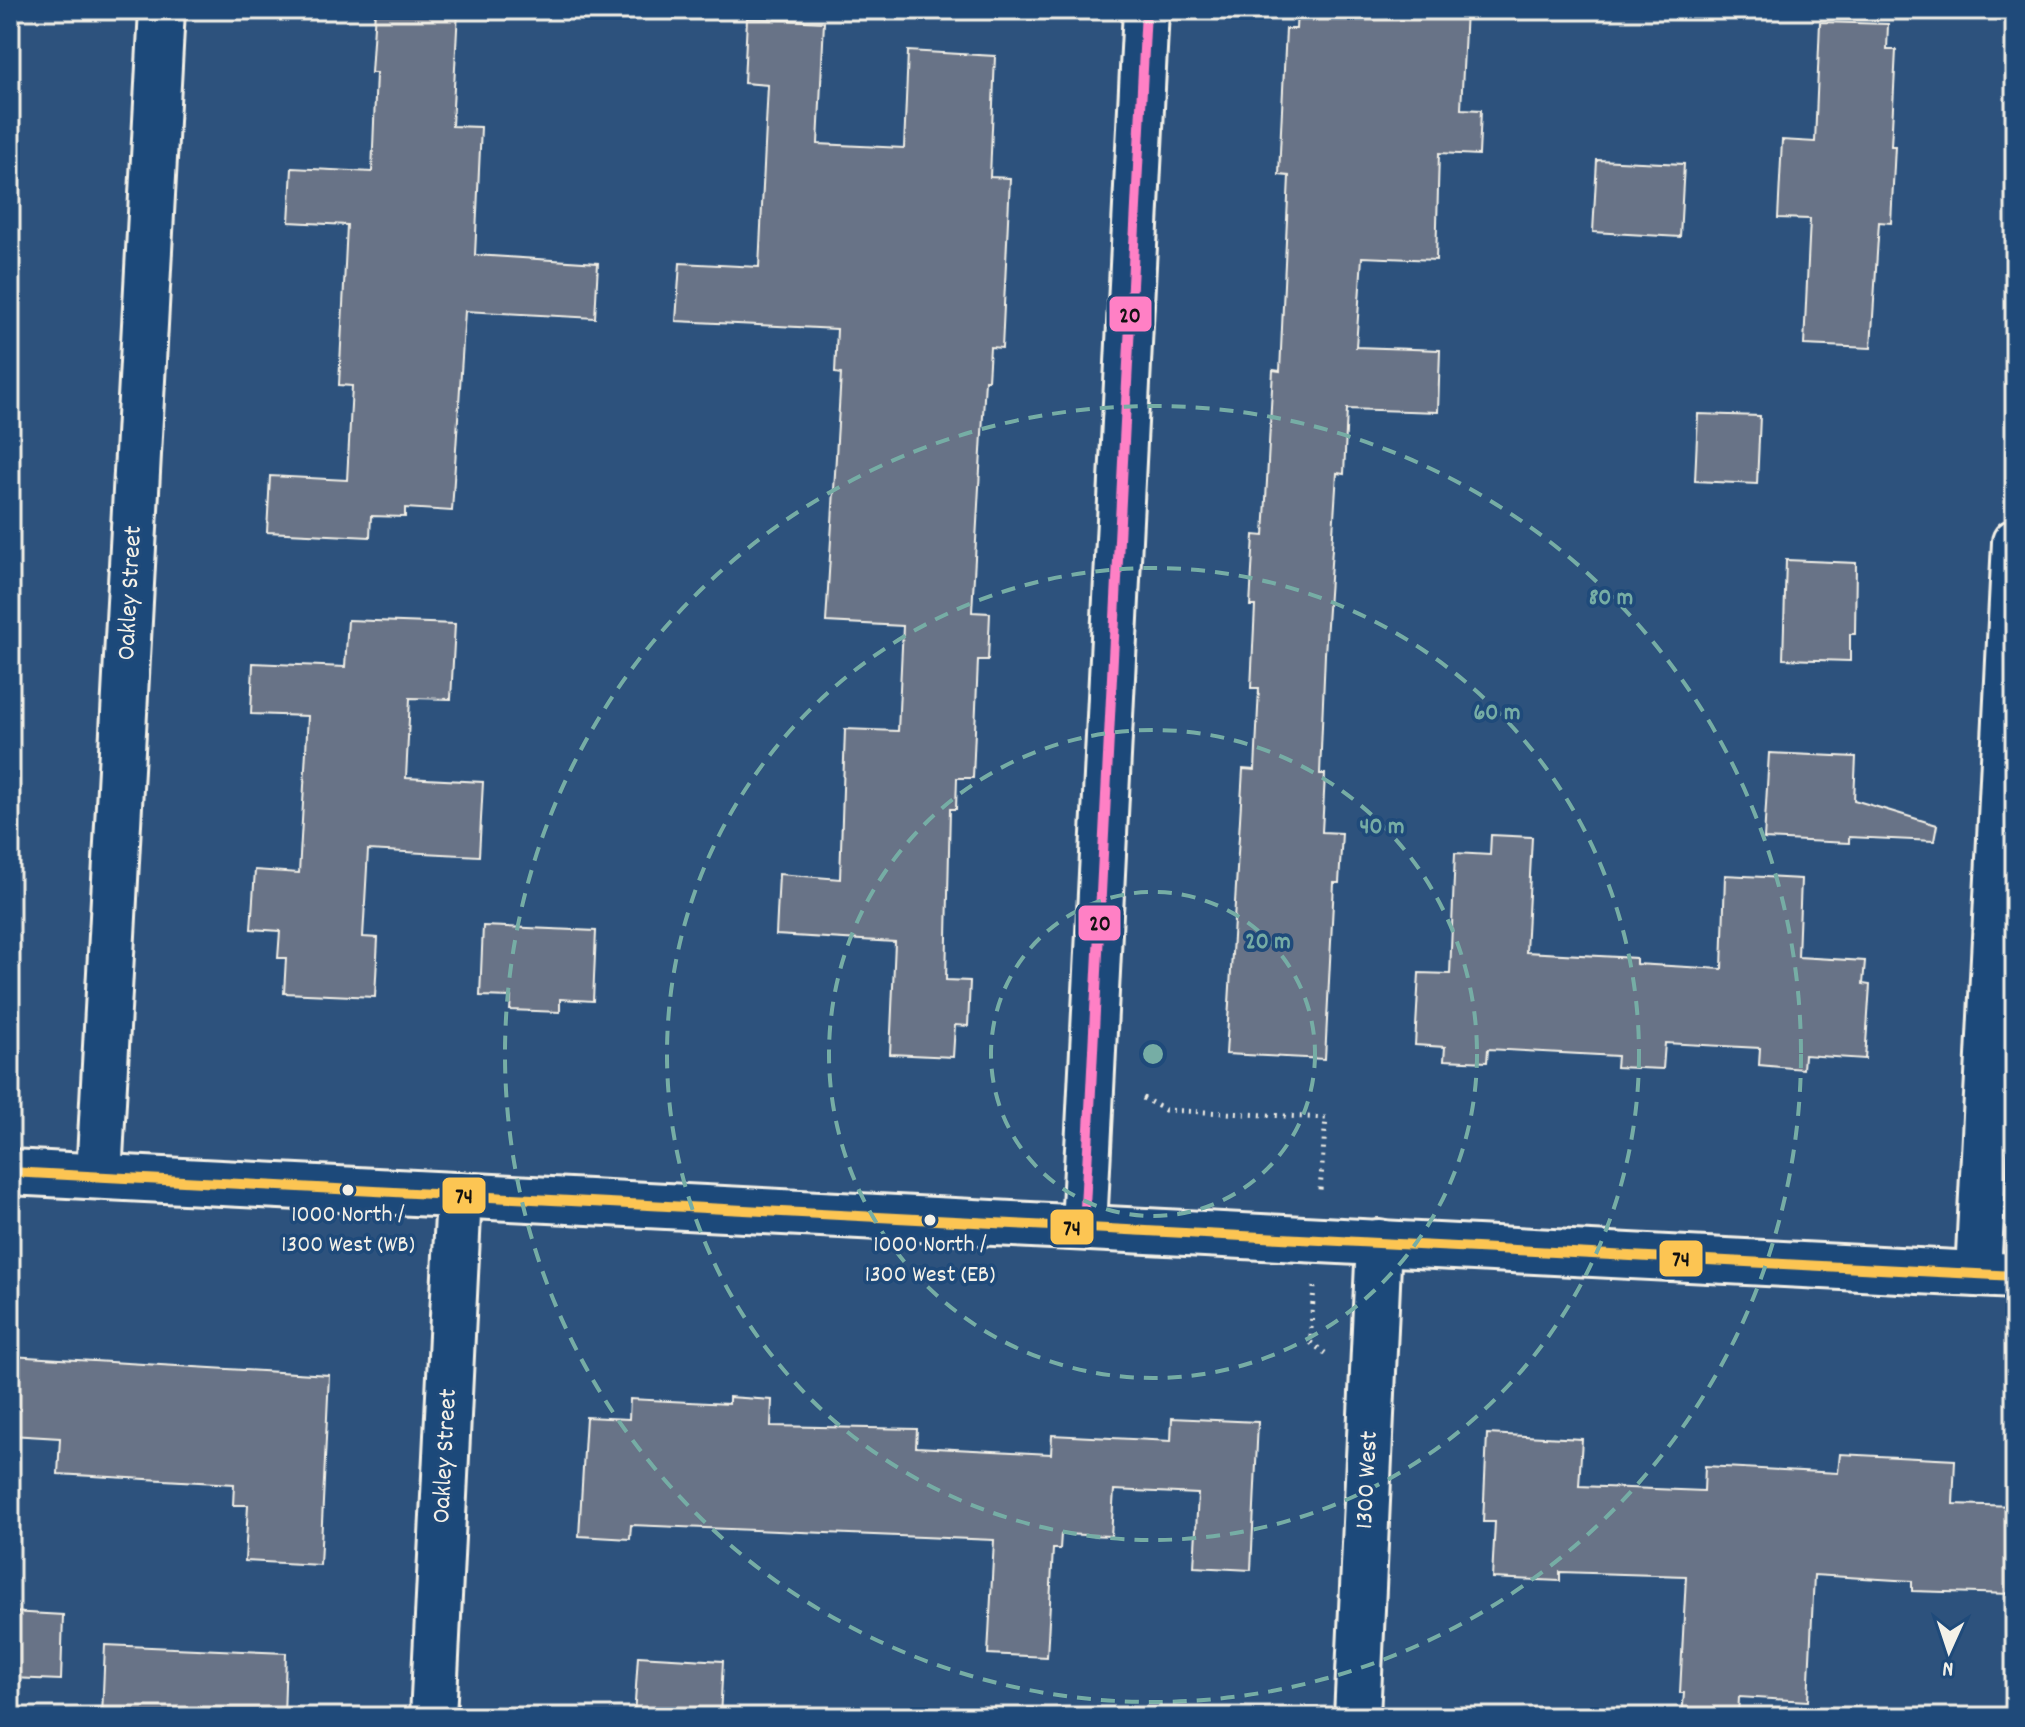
<svg xmlns="http://www.w3.org/2000/svg" width="2025" height="1727" font-family="Dekko,sans-serif">
	<style>
		.building { fill: #677387; stroke: #f4f1e8; stroke-width: 2 }
		.lines { fill: none; stroke-linecap: round; stroke-linejoin: round }
		.minor-casing { stroke: #f4f1e8; stroke-width: 50 }
		.path { stroke: #f4f1e8; stroke-width: 5; stroke-dasharray: 2 6; stroke-linecap: butt }
		.minor { stroke: #1f4a7a; stroke-width: 44 }
		.bus-1-casing { stroke: #1f4a7a; stroke-width: 16 }
		.bus-2-casing { stroke: #1f4a7a; stroke-width: 16 }
		.bus-1 { stroke: #fcc553; stroke-width: 10 }
		.bus-2 { stroke: #ff80c5; stroke-width: 10 }
		.ring { fill: none; stroke: #76ada5; stroke-width: 4; stroke-dasharray: 14 10 }
		.bus-dot { fill: #f4f1e8; stroke: #1f4a7a; stroke-width: 3 }
		.labels { text-anchor: middle; dominant-baseline: central; stroke-width: 7; stroke-linejoin: round; paint-order: stroke }
		.bus-label { font-size: 24px; fill: #f4f1e8; stroke: #1f4a7a }
		.street-label { font-size: 26px; fill: #f4f1e8; stroke: #1f4a7a }
		.centre { fill: #76ada5; stroke: #1f4a7a; stroke-width: 4 }
		.ring-label { font-size: 24px; text-anchor: middle; font-weight: bold; fill: #76ada5; stroke: #1f4a7a; stroke-width: 7; stroke-linejoin: round; paint-order: stroke }
		.line-badge { stroke: #1f4a7a; stroke-width: 3 }
		.pale-badge-label { font-size: 22px; text-anchor: middle; font-weight: bold; fill: #111 }
	</style>
	<rect width="100%" height="100%" fill="#2d527d"/>
	<filter id="ink" filterUnits="userSpaceOnUse"><feTurbulence type="fractalNoise" baseFrequency=".0125" numOctaves="2"/><feDisplacementMap in="SourceGraphic" scale="16" xChannelSelector="R" yChannelSelector="G"/><feConvolveMatrix kernelMatrix="1 2 1 2 8 2 1 2 1" color-interpolation-filters="sRGB"/></filter>
	<g filter="url(#ink)">
		<g class="building">
			<polygon points="375,10 458,10 452,126 481,127 475,255 598,263 595,318 465,311 452,511 405,508 405,517 371,516 370,537 267,532 270,476 347,480 352,386 339,385 347,225 289,222 292,168 372,172 376,73 371,73"/>
			<polygon points="1297,10 1466,10 1461,109 1481,110 1479,155 1439,153 1436,260 1362,257 1356,347 1440,350 1438,412 1347,409 1344,474 1337,473 1325,654 1320,774 1325,774 1322,832 1342,833 1339,883 1334,883 1325,1059 1226,1054 1243,769 1255,770 1259,688 1251,688 1255,606 1250,606 1254,535 1264,536 1273,370 1280,371 1289,176 1279,175 1281,130 1286,29 1296,29"/>
			<polygon points="747,18 824,22 818,144 904,148 908,51 995,56 990,177 1010,178 1002,348 990,347 988,380 985,380 972,612 990,613 988,660 978,660 973,778 957,778 956,809 950,809 946,980 970,981 968,1026 955,1025 953,1057 890,1054 895,942 776,935 779,874 840,879 845,729 898,731 903,626 826,622 841,374 835,373 837,329 676,321 680,263 759,267 768,85 744,83"/>
			<polygon points="1820,22 1888,24 1887,50 1896,50 1891,146 1895,146 1891,223 1879,222 1871,348 1804,345 1810,219 1778,218 1782,140 1815,142"/>
			<polygon points="1597,160 1684,164 1680,237 1593,232"/>
			<polygon points="1698,414 1760,416 1757,484 1695,481"/>
			<polygon points="1786,560 1856,563 1855,634 1850,634 1850,661 1783,659"/>
			<polygon points="348,620 455,624 451,699 410,698 406,778 483,782 479,856 368,850 363,937 378,938 375,997 284,993 286,958 278,958 280,931 251,929 255,870 299,873 308,716 251,714 253,663 345,667"/>
			<polygon points="1769,753 1856,757 1854,800 1937,825 1934,841 1849,837 1849,843 1764,839"/>
			<polygon points="1491,835 1532,837 1526,952 1636,958 1636,964 1722,969 1725,875 1801,879 1798,957 1865,961 1863,984 1870,985 1865,1059 1804,1055 1803,1069 1759,1065 1760,1048 1665,1043 1663,1069 1616,1067 1617,1056 1488,1049 1487,1062 1444,1060 1445,1047 1415,1045 1419,973 1450,974 1455,853 1490,855"/>
			<polygon points="483,926 596,931 593,1001 560,999 560,1012 510,1010 511,997 480,996"/>
			<polygon points="10,1356 329,1375 320,1565 245,1561 248,1505 233,1505 234,1484 58,1474 60,1438 10,1435"/>
			<polygon points="729,1397 772,1400 771,1426 917,1429 916,1447 1051,1454 1052,1435 1171,1441 1172,1418 1258,1422 1251,1570 1194,1567 1198,1494 1114,1490 1111,1536 1061,1534 1060,1549 1053,1549 1047,1657 988,1654 994,1540 631,1525 630,1539 579,1536 586,1417 629,1419 630,1399 729,1404"/>
			<polygon points="1487,1434 1582,1439 1579,1486 1704,1491 1705,1466 1838,1473 1840,1454 1955,1460 1953,1504 2015,1506 2011,1594 1912,1591 1912,1581 1814,1575 1808,1701 1739,1697 1738,1717 1682,1717 1684,1693 1680,1693 1686,1576 1560,1572 1560,1581 1492,1578 1495,1522 1483,1522"/>
			<polygon points="10,1612 63,1615 61,1680 10,1678"/>
			<polygon points="105,1645 286,1653 284,1717 102,1717"/>
			<polygon points="638,1656 723,1661 720,1717 634,1717"/>
		</g>
		<g class="lines">
			<defs>
				<g id="minor">
					<polyline points="10,1172 2015,1276"/>
					<polyline points="99,1176 162,10"/>
					<polyline points="1084,1227 1146,10"/>
					<polyline points="1978,1274 2015,542"/>
					<polyline points="433,1717 459,1195"/>
					<polyline points="1357,1717 1379,1242"/>
				</g>
			</defs>
			<use href="#minor" class="minor-casing"/>
			<g class="path">
				<polyline points="1143,1098 1165,1110 1326,1118 1320,1190"/>
				<polyline points="1314,1287 1310,1342 1325,1353"/>
			</g>
			<use href="#minor" class="minor"/>
			<defs>
				<polyline id="bus-1" points="10,1172 2015,1276"/>
				<polyline id="bus-2" points="1084,1227 1146,10"/>
			</defs>
			<use href="#bus-1" class="bus-1-casing"/>
			<use href="#bus-2" class="bus-2-casing"/>
			<use href="#bus-1" class="bus-1"/>
			<use href="#bus-2" class="bus-2"/>
		</g>
	</g>
	<g class="ring">
		<circle cx="1153" cy="1054" r="162"/>
		<circle cx="1153" cy="1054" r="324"/>
		<circle cx="1153" cy="1054" r="486"/>
		<circle cx="1153" cy="1054" r="648"/>
	</g>
	<g class="bus-dot">
		<circle cx="348" cy="1190" r="7"/>
		<circle cx="930" cy="1220" r="7"/>
	</g>
	<g class="labels">
		<g class="bus-label">
			<text x="348" y="1216">1000 North /<tspan x="348" dy="30">1300 West (WB)</tspan></text>
			<text x="930" y="1246">1000 North /<tspan x="930" dy="30">1300 West (EB)</tspan></text>
		</g>
		<g class="street-label">
			<text transform="translate(131 593) rotate(-87)">Oakley Street</text>
			<text transform="translate(446 1456) rotate(-87)">Oakley Street</text>
			<text transform="translate(1368 1480) rotate(-87)">1300 West</text>
		</g>
	</g>
	<circle cx="1153" cy="1054" r="12" class="centre"/>
	<g class="ring-label">
		<text x="1611" y="604">80 m</text>
		<text x="1497" y="719">60 m</text>
		<text x="1382" y="833">40 m</text>
		<text x="1268" y="948">20 m</text>
	</g>
	<g class="line-badge">
		<rect x="1108" y="295" width="45" height="38" rx="8" fill="#ff80c5"/>
		<rect x="1077" y="904" width="45" height="38" rx="8" fill="#ff80c5"/>
		<rect x="441" y="1176" width="46" height="39" rx="8" fill="#fcc553"/>
		<rect x="1049" y="1208" width="46" height="38" rx="8" fill="#fcc553"/>
		<rect x="1658" y="1239" width="46" height="39" rx="8" fill="#fcc553"/>
	</g>
	<g class="pale-badge-label">
		<text x="1130" y="322">20</text>
		<text x="1100" y="930">20</text>
		<text x="464" y="1203">74</text>
		<text x="1072" y="1235">74</text>
		<text x="1681" y="1266">74</text>
	</g>
	<rect width="2025" height="1727" fill="none" stroke="#1f4a7a" stroke-width="40"/>
	<rect x="20" y="20" width="1985" height="1687" fill="none" stroke="#f4f1e8" stroke-width="3" filter="url(#ink)"/>
	<g transform="translate(1949 1651) rotate(183)" stroke="#1f4a7a" stroke-width="6" paint-order="stroke">
	<path d="M0-6L14 30L0 20L-14 30Z" fill="#f4f1e8"/>
	<text y="-12" font-size="22" font-weight="bold" text-anchor="middle" fill="#f4f1e8">N</text>
	</g>
</svg>
